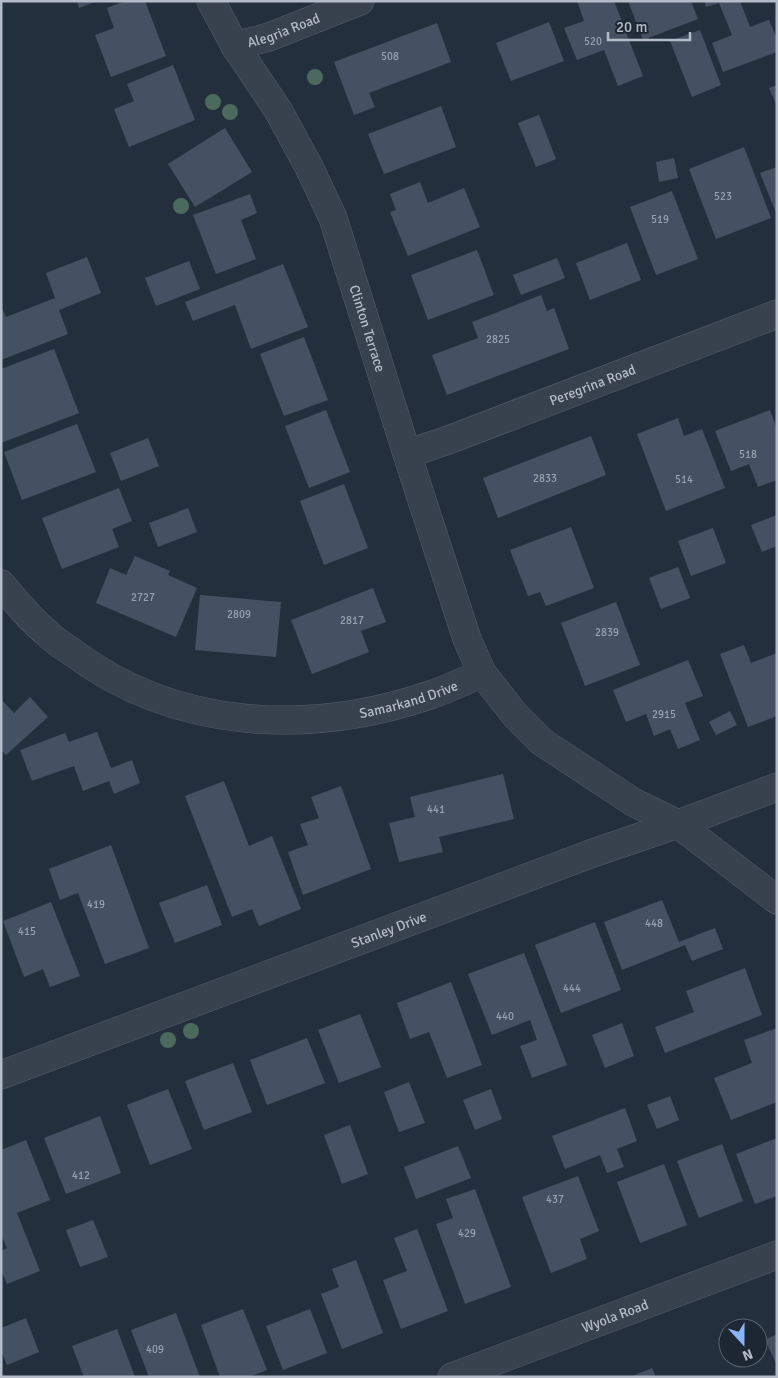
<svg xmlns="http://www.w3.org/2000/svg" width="778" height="1378" font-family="Signika,sans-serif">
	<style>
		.building { fill: #455162 }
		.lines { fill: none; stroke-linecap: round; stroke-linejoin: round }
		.minor-casing { stroke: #565f6c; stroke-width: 29 }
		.minor { stroke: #38414e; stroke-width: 28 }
		.tree { fill: #4b6a5d }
		.labels { text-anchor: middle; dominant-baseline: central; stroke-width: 4; stroke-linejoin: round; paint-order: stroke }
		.number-label { font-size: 11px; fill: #98a1af }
		.street-label { font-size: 14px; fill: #b4bcc9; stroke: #1d2633 }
	</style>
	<rect width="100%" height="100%" fill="#242f3e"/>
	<g class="building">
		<polygon points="77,1 97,1 79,8"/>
		<polygon points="125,1 145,1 166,56 111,77 95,35 114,28 107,8"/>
		<polygon points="577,1 614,1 643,76 618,86 604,50 577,60 564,28 584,21"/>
		<polygon points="628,1 691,1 698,19 643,40"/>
		<polygon points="704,1 740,1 750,27 769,20 777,39 777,52 723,72 712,43 732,35 719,3 706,7"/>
		<polygon points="549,22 564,61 511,81 496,43"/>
		<polygon points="437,23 451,62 369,93 375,107 354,115 334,62"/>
		<polygon points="700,30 721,85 692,97 670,41"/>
		<polygon points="173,65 195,120 129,147 114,109 134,101 127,84"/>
		<polygon points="777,85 777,106 769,88"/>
		<polygon points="441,106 456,147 384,174 368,134"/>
		<polygon points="539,115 556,159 536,167 518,123"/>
		<polygon points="225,128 252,172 195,207 168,164"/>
		<polygon points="744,147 771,218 716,239 689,169"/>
		<polygon points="674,158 678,178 659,182 656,162"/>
		<polygon points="777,167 777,215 760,173"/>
		<polygon points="420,182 428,203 464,188 480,227 408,256 390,212 396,210 390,194"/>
		<polygon points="672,191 698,259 656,275 630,207"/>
		<polygon points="250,194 257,213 241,220 256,259 216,274 193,215"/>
		<polygon points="627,243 641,280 590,300 576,263"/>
		<polygon points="477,250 494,295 428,320 411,275"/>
		<polygon points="87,257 101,293 59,310 68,334 1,360 1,306 6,317 55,298 46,273"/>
		<polygon points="557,258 565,278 521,295 513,275"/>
		<polygon points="189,261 200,289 156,306 145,278"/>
		<polygon points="283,264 308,327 251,349 235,305 193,321 185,302"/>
		<polygon points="541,295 547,311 554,308 569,349 447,395 432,355 478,338 472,322"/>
		<polygon points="304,337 328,400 284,416 260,354"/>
		<polygon points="54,349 79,413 1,443 1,369"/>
		<polygon points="326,410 350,472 309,488 285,426"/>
		<polygon points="770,410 777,429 777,480 758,487 749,464 731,471 715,431"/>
		<polygon points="678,418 684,436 702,429 725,488 666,511 637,434"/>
		<polygon points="77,424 96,472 22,500 4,452"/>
		<polygon points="591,436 606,475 498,518 483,478"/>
		<polygon points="148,438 159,466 121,481 110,453"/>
		<polygon points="344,484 368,548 324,565 300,501"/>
		<polygon points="119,488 132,521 112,529 119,547 62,569 42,518"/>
		<polygon points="188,508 197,532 158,547 149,523"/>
		<polygon points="777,515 777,546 762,552 751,525"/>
		<polygon points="571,527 594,588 546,606 540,592 528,596 510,550"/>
		<polygon points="713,528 726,563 691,576 678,541"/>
		<polygon points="135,556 170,571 168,575 197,588 176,637 96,603 110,568 126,575"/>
		<polygon points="678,567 690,598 661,609 649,578"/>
		<polygon points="373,588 386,622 361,631 369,652 312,674 291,620"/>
		<polygon points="200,595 281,602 276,657 195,650"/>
		<polygon points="616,602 640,665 585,686 561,623"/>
		<polygon points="744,645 751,663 777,653 777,716 748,727 720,654"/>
		<polygon points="688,660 703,696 685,703 700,740 678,749 670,729 654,736 646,714 626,722 613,690"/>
		<polygon points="30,697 48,717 6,755 1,750 1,699 14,713"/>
		<polygon points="730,711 737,725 716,735 709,722"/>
		<polygon points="97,732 111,768 132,760 140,783 114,794 109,781 83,791 74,766 32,781 20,750 65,733 69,742"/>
		<polygon points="503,774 514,819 439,837 443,852 399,862 389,823 415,817 410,797"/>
		<polygon points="224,781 249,846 272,836 301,909 259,926 252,909 232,917 185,796"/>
		<polygon points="341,786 371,869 303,895 288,852 308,845 300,824 319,818 311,797"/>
		<polygon points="111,845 149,948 105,964 78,893 60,900 49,869"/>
		<polygon points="207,885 222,925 175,943 159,903"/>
		<polygon points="662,900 679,942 715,928 723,949 692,961 685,945 622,970 604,922"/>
		<polygon points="51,902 80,976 50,987 43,969 24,977 3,921"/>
		<polygon points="595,922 621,990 561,1013 535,945"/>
		<polygon points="524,953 567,1065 532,1078 520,1046 537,1040 530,1020 492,1035 468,974"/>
		<polygon points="745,968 762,1015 665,1053 655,1027 694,1012 686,991"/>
		<polygon points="451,982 482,1065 447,1078 429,1032 410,1039 397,1003"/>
		<polygon points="360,1014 381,1067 339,1083 318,1030"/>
		<polygon points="622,1023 634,1056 605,1068 592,1035"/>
		<polygon points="777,1028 777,1102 731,1120 714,1078 752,1063 744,1040"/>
		<polygon points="307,1038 325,1083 267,1105 250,1060"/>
		<polygon points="233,1063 252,1112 204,1130 185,1081"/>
		<polygon points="409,1082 425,1123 399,1132 384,1092"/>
		<polygon points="168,1089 192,1149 150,1165 127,1105"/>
		<polygon points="491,1089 502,1119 475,1130 463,1100"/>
		<polygon points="670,1096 679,1120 657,1129 647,1105"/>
		<polygon points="625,1108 637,1141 617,1149 624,1167 607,1173 600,1155 565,1169 552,1136"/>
		<polygon points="100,1116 121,1173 66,1194 44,1138"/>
		<polygon points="350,1125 368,1174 342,1184 324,1135"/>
		<polygon points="777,1138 777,1196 755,1204 736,1154"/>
		<polygon points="26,1140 50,1200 17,1213 40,1271 7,1284 1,1270 1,1251 7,1248 1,1235 1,1150"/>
		<polygon points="722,1144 743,1201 699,1218 677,1161"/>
		<polygon points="458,1146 471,1178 416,1199 404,1167"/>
		<polygon points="664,1164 687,1225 640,1243 617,1182"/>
		<polygon points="578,1176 599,1231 580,1239 587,1259 551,1273 522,1197"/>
		<polygon points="475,1189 511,1287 465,1304 436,1224 453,1218 446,1199"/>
		<polygon points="93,1220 108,1257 80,1267 66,1230"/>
		<polygon points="417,1229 448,1311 401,1329 383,1280 407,1271 394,1238"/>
		<polygon points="356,1260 383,1333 342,1349 321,1294 339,1287 332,1269"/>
		<polygon points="243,1309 267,1370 249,1377 220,1377 201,1325"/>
		<polygon points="310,1309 327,1353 283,1370 266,1326"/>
		<polygon points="176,1313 200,1377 149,1377 131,1330"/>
		<polygon points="26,1318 39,1352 7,1365 1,1350 1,1328"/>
		<polygon points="117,1329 135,1377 84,1377 72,1346"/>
		<polygon points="777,1334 777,1365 765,1340"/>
		<polygon points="652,1368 656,1377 630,1377"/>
	</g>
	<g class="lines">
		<defs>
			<g id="minor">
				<path id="s1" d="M211 1 235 46 278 110 309 167 333 218 407 454 467 639 482 673 516 716 542 742 633 802 678 824 777 900"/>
				<path id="s2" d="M235 46 269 37 360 1"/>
				<path id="s3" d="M407 454 451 439 777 314"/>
				<path id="s4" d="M1 584C16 602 30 619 48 634 55 641 64 647 72 652 176 730 309 736 430 695 448 689 465 681 482 673"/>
				<path id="s5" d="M1 1075 593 853 678 824 777 787"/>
				<path id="s6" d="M452 1377 777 1255"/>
			</g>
		</defs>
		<use href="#minor" class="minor-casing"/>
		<use href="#minor" class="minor"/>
	</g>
	<g class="tree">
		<circle cx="315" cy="77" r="8"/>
		<circle cx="213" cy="102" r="8"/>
		<circle cx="230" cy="112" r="8"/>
		<circle cx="181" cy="206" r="8"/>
		<circle cx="191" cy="1031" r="8"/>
		<circle cx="168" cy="1040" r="8"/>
	</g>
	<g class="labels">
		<g class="number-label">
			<text x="593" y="41">520</text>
			<text x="390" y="56">508</text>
			<text x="723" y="196">523</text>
			<text x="660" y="219">519</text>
			<text x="498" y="339">2825</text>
			<text x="748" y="454">518</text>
			<text x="545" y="478">2833</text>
			<text x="684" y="479">514</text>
			<text x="143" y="597">2727</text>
			<text x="239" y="614">2809</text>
			<text x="352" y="620">2817</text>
			<text x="607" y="632">2839</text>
			<text x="664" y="714">2915</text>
			<text x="436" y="809">441</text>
			<text x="96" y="904">419</text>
			<text x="654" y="923">448</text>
			<text x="27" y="931">415</text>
			<text x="572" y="988">444</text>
			<text x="505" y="1016">440</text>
			<text x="81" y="1175">412</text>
			<text x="555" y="1199">437</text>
			<text x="467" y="1233">429</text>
			<text x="155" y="1349">409</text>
		</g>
		<g class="street-label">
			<text stroke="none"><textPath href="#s2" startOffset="51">Alegria Road</textPath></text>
			<text stroke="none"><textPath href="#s1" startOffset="365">Clinton Terrace</textPath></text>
			<text stroke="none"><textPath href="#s3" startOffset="198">Peregrina Road</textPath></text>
			<text stroke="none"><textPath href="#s4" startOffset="452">Samarkand Drive</textPath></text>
			<text stroke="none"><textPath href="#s5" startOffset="414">Stanley Drive</textPath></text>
			<text stroke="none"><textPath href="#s6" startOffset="174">Wyola Road</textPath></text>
		</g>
	</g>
	<rect width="778" height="1378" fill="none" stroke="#b4bcc9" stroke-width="5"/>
	<g transform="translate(743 1343) rotate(159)"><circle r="24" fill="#1d2633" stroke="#59626f"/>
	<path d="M0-4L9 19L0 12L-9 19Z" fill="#8ab4f8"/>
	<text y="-8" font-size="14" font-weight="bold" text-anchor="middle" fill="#b4bcc9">N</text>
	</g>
	<path d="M608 32v8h82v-8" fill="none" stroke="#b4bcc9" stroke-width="2.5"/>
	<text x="616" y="32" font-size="15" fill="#b4bcc9" stroke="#1d2633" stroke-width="4" paint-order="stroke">20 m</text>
</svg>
